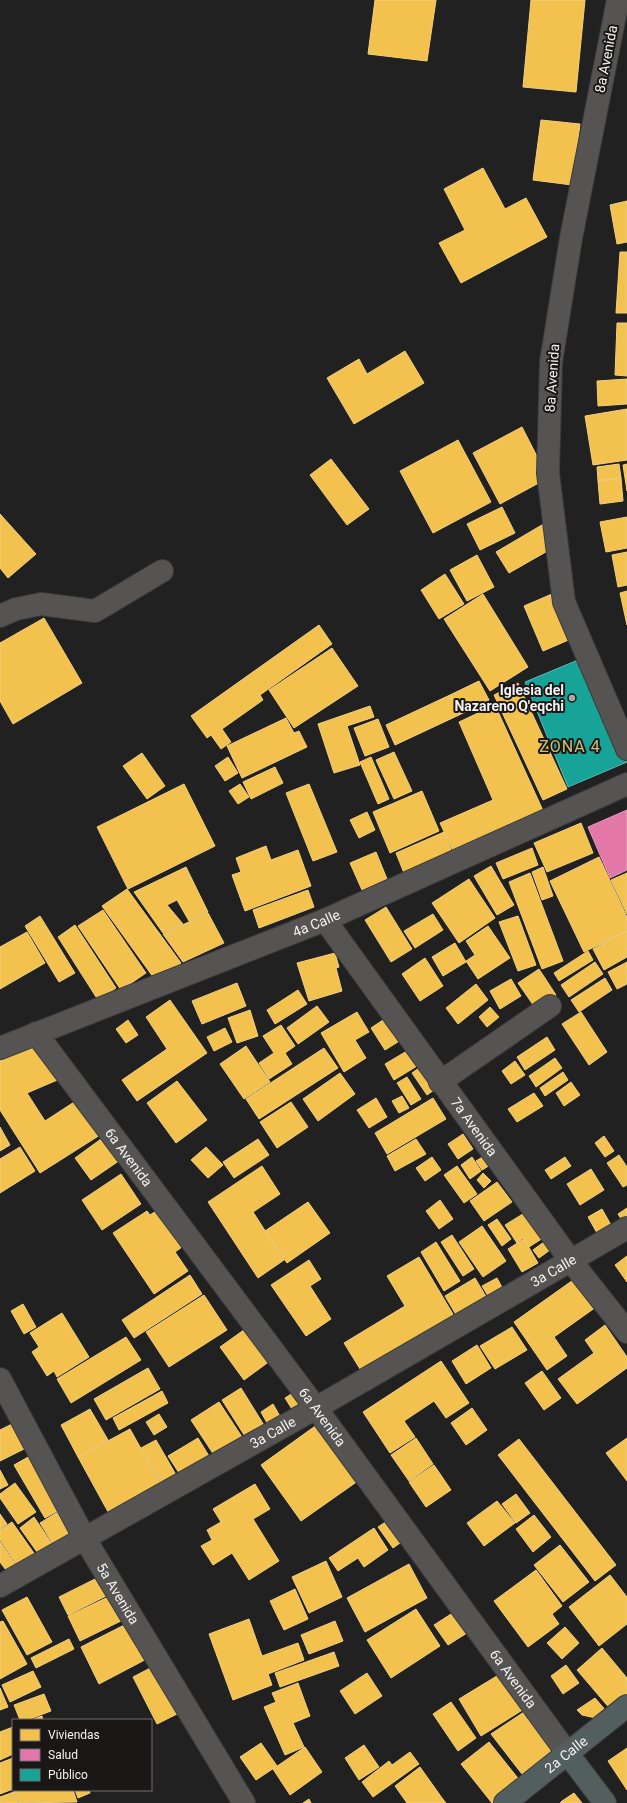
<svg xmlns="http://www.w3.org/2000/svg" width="627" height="1803" font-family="Roboto,sans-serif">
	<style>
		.homes { fill: #f2c14e; stroke: #f3d07f }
		.health { fill: #e377a8; stroke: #e89cbe }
		.public { fill: #17a398; stroke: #59bbb3 }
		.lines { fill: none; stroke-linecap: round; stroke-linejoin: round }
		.minor-casing { stroke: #3d3c3c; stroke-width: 24 }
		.major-casing { stroke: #3d3c3c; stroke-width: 24 }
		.minor { stroke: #555453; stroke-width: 22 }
		.major { stroke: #525f5e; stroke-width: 22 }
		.poi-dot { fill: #aaa9a9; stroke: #1a1716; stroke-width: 1.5 }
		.labels { text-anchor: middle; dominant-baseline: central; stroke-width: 4; stroke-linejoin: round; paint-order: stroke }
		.street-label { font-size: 14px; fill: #f4f2f2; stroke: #1a1716 }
		.poi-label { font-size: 14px; font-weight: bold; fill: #f4f2f2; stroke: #1a1716; text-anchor: end }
		.quarter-label { font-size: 16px; letter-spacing: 1px; fill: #c9c375; stroke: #1a1716 }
	</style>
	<rect width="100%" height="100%" fill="#222121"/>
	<g class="homes">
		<polygon points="375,0 436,0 427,61 368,54"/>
		<polygon points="531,0 585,0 576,92 523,87"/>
		<polygon points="541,120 580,124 572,185 533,180"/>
		<polygon points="483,168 505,209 526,198 547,237 461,283 439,243 465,230 444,189"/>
		<polygon points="627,201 627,242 617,244 610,205"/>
		<polygon points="620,252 627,252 627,313 616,313"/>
		<polygon points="617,323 627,323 627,376 615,375"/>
		<polygon points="405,351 424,383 354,424 327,378 359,359 367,374"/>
		<polygon points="627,379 627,404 598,406 597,381"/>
		<polygon points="627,409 627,460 593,465 585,416"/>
		<polygon points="522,427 548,478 500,504 473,453"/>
		<polygon points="458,440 491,502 433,533 400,471"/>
		<polygon points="331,459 369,509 347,525 310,475"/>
		<polygon points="619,464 621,478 598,481 597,467"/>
		<polygon points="627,464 627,491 623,465"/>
		<polygon points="621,478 623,501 600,504 598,481"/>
		<polygon points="502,507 515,533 480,550 467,524"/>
		<polygon points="0,514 36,554 8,578 0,568"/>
		<polygon points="627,517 627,548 606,552 600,522"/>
		<polygon points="552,519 565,541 509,573 496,552"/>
		<polygon points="627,552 627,585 618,587 612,555"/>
		<polygon points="477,555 494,587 467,601 450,570"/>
		<polygon points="445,574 464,604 439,619 421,590"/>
		<polygon points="559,591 578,636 543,651 524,606"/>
		<polygon points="627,591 627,625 620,593"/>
		<polygon points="483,594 528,667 490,691 444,619"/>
		<polygon points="44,618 82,683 13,724 0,701 0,643"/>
		<polygon points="319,625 332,644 260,695 263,700 222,729 231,742 221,749 211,735 207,738 191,716"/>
		<polygon points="332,648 358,686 294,728 269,690"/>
		<polygon points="479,681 489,700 459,715 450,695"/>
		<polygon points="518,683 567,789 543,800 494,695"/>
		<polygon points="450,695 459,715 395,745 386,725"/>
		<polygon points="495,705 545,815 455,855 440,823 493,800 459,722"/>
		<polygon points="370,706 374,717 347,726 360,765 334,773 318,724"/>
		<polygon points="286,718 294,733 299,731 307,747 242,778 227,746"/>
		<polygon points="378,719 389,747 365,756 354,728"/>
		<polygon points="394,752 412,791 394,799 376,760"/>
		<polygon points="142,753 165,786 147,799 123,766"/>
		<polygon points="228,757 238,773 225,781 215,766"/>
		<polygon points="371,757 389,799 378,804 360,762"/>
		<polygon points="275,767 283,783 251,799 243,782"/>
		<polygon points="184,784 215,846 128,889 97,827"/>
		<polygon points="240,784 249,797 238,804 229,791"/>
		<polygon points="309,784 337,852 313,861 286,793"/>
		<polygon points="422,791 439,831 390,853 373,812"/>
		<polygon points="367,812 375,830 359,838 350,820"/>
		<polygon points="581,823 593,853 547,872 534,843"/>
		<polygon points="444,832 452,852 404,873 396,853"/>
		<polygon points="266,846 271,860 298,850 311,886 245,911 232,875 241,872 236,858"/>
		<polygon points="532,848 538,865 503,879 496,863"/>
		<polygon points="376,852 387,879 362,890 350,863"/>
		<polygon points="599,857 627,917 627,931 584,952 550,881"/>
		<polygon points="491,866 514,905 497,915 474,876"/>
		<polygon points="186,867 208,912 189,921 177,900 167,905 183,924 163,933 134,892"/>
		<polygon points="543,867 553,896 542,900 532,872"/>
		<polygon points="530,873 563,961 542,969 509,882"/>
		<polygon points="627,873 627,914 611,880"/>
		<polygon points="469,879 495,918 459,943 432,903"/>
		<polygon points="127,889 181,963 156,981 102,906"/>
		<polygon points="308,890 314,907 259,928 253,910"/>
		<polygon points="386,907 412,949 391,962 365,920"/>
		<polygon points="103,910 146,973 121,990 78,926"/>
		<polygon points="208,913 224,943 183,962 163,934"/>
		<polygon points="433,914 443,930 415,948 404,931"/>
		<polygon points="40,916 75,973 59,982 25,926"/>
		<polygon points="518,916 536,965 518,971 499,922"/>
		<polygon points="75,925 116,988 98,1000 58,937"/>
		<polygon points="488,926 510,958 478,979 466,961 475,955 466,941"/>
		<polygon points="627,931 627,957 604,970 593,949"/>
		<polygon points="27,932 45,963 0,989 0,947"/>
		<polygon points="455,943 466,962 443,976 432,957"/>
		<polygon points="588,951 593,960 559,981 554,973"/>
		<polygon points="335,953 339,967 336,968 342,991 309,1001 297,963"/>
		<polygon points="425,958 443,986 420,1001 402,974"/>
		<polygon points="595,962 603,974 569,997 561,985"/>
		<polygon points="627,962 627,984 617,989 608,972"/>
		<polygon points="539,969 556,995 536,1009 518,983"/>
		<polygon points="605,978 612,990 579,1012 571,1000"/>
		<polygon points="511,979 521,996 500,1009 490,991"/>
		<polygon points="237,983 246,1006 202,1024 192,1001"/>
		<polygon points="476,984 488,1000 458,1024 446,1008"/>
		<polygon points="298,990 307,1004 275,1024 267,1010"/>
		<polygon points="170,1000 207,1053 137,1101 122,1080 167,1049 146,1017"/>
		<polygon points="317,1006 329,1022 298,1044 287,1028"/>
		<polygon points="490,1007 499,1017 487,1027 479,1017"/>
		<polygon points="250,1010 258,1036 237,1043 228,1018"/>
		<polygon points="357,1012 369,1032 355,1040 366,1058 344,1072 321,1033"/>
		<polygon points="581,1012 607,1052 589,1065 562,1024"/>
		<polygon points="386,1018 401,1040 385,1050 371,1028"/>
		<polygon points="128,1020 138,1035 126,1043 116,1029"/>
		<polygon points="281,1025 295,1046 285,1053 292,1064 269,1079 259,1063 274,1053 263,1036"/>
		<polygon points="225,1028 232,1042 214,1051 207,1037"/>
		<polygon points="547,1037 555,1050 525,1070 517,1057"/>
		<polygon points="53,1039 69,1075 27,1093 45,1121 88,1093 111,1128 40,1173 0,1110 0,1061"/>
		<polygon points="246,1046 270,1082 244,1099 220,1064"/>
		<polygon points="324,1048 338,1068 259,1119 246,1099"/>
		<polygon points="412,1048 422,1063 394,1080 385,1064"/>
		<polygon points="555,1058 562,1068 536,1087 529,1076"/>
		<polygon points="515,1061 525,1075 511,1084 502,1071"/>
		<polygon points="419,1068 434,1090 427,1095 412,1073"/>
		<polygon points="563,1072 568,1080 545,1096 540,1088"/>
		<polygon points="340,1073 355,1094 318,1121 303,1099"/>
		<polygon points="407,1077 421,1099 411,1105 397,1083"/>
		<polygon points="177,1081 207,1120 176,1143 147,1103"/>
		<polygon points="571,1082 580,1095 564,1106 556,1093"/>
		<polygon points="534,1093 543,1106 517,1122 508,1109"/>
		<polygon points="402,1096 409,1108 399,1113 392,1101"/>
		<polygon points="376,1098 387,1117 369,1128 357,1110"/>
		<polygon points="433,1098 446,1119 387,1154 375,1133"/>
		<polygon points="291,1102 308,1127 277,1148 260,1122"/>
		<polygon points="0,1127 10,1145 0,1151"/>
		<polygon points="112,1131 129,1154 91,1180 75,1158"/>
		<polygon points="463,1134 473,1149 458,1159 448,1144"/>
		<polygon points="604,1136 614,1151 605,1157 595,1143"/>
		<polygon points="258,1139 269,1155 234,1178 223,1162"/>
		<polygon points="416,1139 426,1154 395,1171 387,1156"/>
		<polygon points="20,1147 35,1171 0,1193 0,1159"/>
		<polygon points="206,1147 223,1165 208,1178 191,1160"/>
		<polygon points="489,1153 495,1162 482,1170 476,1161"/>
		<polygon points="619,1155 627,1167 627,1185 623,1187 607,1163"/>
		<polygon points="432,1157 441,1170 425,1181 416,1168"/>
		<polygon points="472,1157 481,1171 470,1179 461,1165"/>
		<polygon points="565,1157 571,1166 551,1179 545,1170"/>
		<polygon points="262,1166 280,1194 253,1212 284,1260 258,1278 208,1202"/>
		<polygon points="457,1166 477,1194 464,1203 444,1175"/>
		<polygon points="591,1169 604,1190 580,1205 567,1184"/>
		<polygon points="483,1173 491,1181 484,1188 477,1180"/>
		<polygon points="121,1174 141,1204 102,1230 82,1200"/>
		<polygon points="497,1182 512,1202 484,1221 470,1201"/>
		<polygon points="440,1200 453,1219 439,1229 426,1211"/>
		<polygon points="308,1202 330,1233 287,1263 265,1231"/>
		<polygon points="168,1203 192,1240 175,1252 188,1271 154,1294 113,1233 147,1211 150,1215"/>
		<polygon points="627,1208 627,1224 625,1225 618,1214"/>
		<polygon points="602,1209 611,1225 597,1233 588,1217"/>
		<polygon points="526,1212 543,1238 529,1247 523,1238 517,1243 505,1225"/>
		<polygon points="497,1219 511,1239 502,1246 488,1225"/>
		<polygon points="482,1226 506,1261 483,1277 459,1242"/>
		<polygon points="452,1235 474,1269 463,1276 441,1242"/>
		<polygon points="524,1239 538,1263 522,1272 508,1249"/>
		<polygon points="436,1242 460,1281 444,1291 421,1252"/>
		<polygon points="544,1242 550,1250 539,1258 533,1250"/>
		<polygon points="627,1256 627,1282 615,1265"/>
		<polygon points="419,1257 457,1321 365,1377 344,1343 405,1306 387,1276"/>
		<polygon points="309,1260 321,1279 310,1286 331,1319 306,1336 271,1285"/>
		<polygon points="190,1275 202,1294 134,1338 122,1320"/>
		<polygon points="475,1278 488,1300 458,1318 445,1296"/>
		<polygon points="497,1278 504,1291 490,1299 482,1286"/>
		<polygon points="576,1278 596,1307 554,1337 567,1356 547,1370 514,1322"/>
		<polygon points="204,1295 227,1330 169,1367 146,1332"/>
		<polygon points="23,1304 36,1327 24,1334 11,1311"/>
		<polygon points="62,1313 89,1357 57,1377 54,1371 47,1376 32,1352 39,1347 30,1333"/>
		<polygon points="255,1322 278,1355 244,1380 220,1347"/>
		<polygon points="605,1325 627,1357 627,1368 577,1404 558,1379 594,1353 585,1340"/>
		<polygon points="512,1327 527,1350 495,1369 480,1346"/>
		<polygon points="126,1337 141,1360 71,1403 57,1379"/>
		<polygon points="477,1345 491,1368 466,1384 452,1361"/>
		<polygon points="441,1361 469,1403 446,1418 434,1401 404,1421 415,1437 390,1453 363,1412"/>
		<polygon points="148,1368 160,1389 106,1420 94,1399"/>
		<polygon points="542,1371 561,1398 544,1410 525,1383"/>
		<polygon points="241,1388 267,1430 248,1441 222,1400"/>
		<polygon points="162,1391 168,1403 119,1430 113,1418"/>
		<polygon points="296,1391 309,1411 297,1417 285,1398"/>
		<polygon points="219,1402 242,1437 214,1455 191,1420"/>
		<polygon points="273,1404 285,1425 272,1432 261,1412"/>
		<polygon points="472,1408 487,1430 466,1445 451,1423"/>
		<polygon points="90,1409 108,1440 78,1457 61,1425"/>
		<polygon points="159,1414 167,1427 154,1435 146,1422"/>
		<polygon points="28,1416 40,1441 0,1461 0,1430"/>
		<polygon points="325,1419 365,1476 301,1521 261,1465"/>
		<polygon points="130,1429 164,1490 112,1519 78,1457"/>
		<polygon points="198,1438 212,1461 183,1479 168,1456"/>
		<polygon points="416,1438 433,1464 409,1481 391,1455"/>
		<polygon points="627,1438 627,1481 606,1453"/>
		<polygon points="519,1439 616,1565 595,1581 498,1455"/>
		<polygon points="156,1440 179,1480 164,1488 141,1448"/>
		<polygon points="46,1447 77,1500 45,1518 14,1465"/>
		<polygon points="434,1465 451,1490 426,1507 409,1482"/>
		<polygon points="0,1470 8,1485 0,1489"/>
		<polygon points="15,1483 36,1512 18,1524 0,1498 0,1494"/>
		<polygon points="255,1484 270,1509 253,1519 279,1561 249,1580 232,1553 213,1565 201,1546 212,1540 207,1530 221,1522 213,1509"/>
		<polygon points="516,1494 530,1513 516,1523 502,1504"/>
		<polygon points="76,1501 90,1526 55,1547 40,1523"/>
		<polygon points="497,1501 515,1523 484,1546 467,1523"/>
		<polygon points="0,1514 7,1524 0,1529"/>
		<polygon points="396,1515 410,1536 393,1548 378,1527"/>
		<polygon points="534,1515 551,1537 533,1552 516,1529"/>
		<polygon points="34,1517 56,1550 42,1559 20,1528"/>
		<polygon points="12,1522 36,1556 19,1568 0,1540 0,1530"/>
		<polygon points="374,1528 388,1550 364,1567 358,1558 338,1571 329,1558"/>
		<polygon points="0,1542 20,1571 11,1577 0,1562"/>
		<polygon points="560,1545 589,1582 563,1602 534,1565"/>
		<polygon points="326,1561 342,1597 309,1613 292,1577"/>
		<polygon points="409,1564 427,1598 365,1632 347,1598"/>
		<polygon points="536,1570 562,1606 552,1614 559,1624 528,1647 494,1601"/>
		<polygon points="103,1575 112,1593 68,1615 59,1597"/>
		<polygon points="610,1575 627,1597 627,1624 599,1646 569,1607"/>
		<polygon points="295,1589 308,1619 284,1630 270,1601"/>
		<polygon points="121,1591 133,1615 80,1641 68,1616"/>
		<polygon points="27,1597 52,1642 27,1655 2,1610"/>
		<polygon points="465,1605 478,1626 448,1645 434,1625"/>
		<polygon points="416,1609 440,1646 391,1678 367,1640"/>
		<polygon points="140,1617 158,1653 99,1684 81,1647"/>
		<polygon points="249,1619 262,1656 298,1643 304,1660 268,1674 272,1685 233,1700 209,1634"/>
		<polygon points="3,1621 27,1664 0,1679 0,1622"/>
		<polygon points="335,1621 343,1641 309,1654 301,1635"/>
		<polygon points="565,1627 579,1643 562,1659 547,1643"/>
		<polygon points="69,1639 74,1649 36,1668 31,1658"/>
		<polygon points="602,1648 627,1678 627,1699 612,1711 577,1670"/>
		<polygon points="334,1652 339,1666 280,1687 275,1673"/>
		<polygon points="160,1663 185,1710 157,1724 133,1677"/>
		<polygon points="566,1665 579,1683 563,1694 551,1676"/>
		<polygon points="510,1668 532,1704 481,1736 459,1699"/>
		<polygon points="33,1671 41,1687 10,1702 2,1685"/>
		<polygon points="367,1673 382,1696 355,1714 340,1691"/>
		<polygon points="298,1683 310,1716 293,1723 304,1747 285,1755 264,1707 276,1702 272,1693"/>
		<polygon points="0,1688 8,1707 0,1710"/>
		<polygon points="44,1694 51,1711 27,1720 20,1720 14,1705"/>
		<polygon points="595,1698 607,1712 596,1718 582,1715 577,1710"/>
		<polygon points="451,1702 476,1738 458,1751 433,1714"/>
		<polygon points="533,1706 569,1751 529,1783 491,1734"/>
		<polygon points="42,1716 43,1720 31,1720"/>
		<polygon points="13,1727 13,1754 0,1760 0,1732"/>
		<polygon points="489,1742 521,1782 495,1803 492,1803 461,1764"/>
		<polygon points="261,1743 277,1766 256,1780 240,1757"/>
		<polygon points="364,1745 379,1767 359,1780 345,1758"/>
		<polygon points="305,1747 322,1772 290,1795 273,1769"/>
		<polygon points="627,1748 627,1790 608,1761"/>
		<polygon points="410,1752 419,1764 373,1797 362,1782 389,1761 392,1765"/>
		<polygon points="13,1758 13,1789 0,1794 0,1763"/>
		<polygon points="420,1767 442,1798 446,1803 407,1803 395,1786"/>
		<polygon points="14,1790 73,1790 77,1802 19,1803"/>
		<polygon points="75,1790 89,1790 90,1793 78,1798"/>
		<polygon points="14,1792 18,1803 0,1803 0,1797"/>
		<polygon points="574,1793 582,1803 560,1803 562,1801"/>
		<polygon points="309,1799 311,1803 303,1803"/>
	</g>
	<polygon class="health" points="627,810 627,870 610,878 588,827"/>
	<polygon class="public" points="590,655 627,743 627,762 568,787 525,682"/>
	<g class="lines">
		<defs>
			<g id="minor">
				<polyline points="618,0 571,238 551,362 548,473 564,602 627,749"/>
				<polyline points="0,616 16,609 41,604 95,611 162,571"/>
				<path id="s1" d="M325 920 571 1261 627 1332"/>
				<path id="s2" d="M36 1033 316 1408 568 1754"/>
				<path id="s3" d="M0 1048 325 920 627 784"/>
				<polyline points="440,1082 550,1006"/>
				<path id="s4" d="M0 1379 85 1539 244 1803"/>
				<path id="s5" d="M0 1586 316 1408 627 1228"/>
			</g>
			<g id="major">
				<polyline points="568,1754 605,1803"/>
				<path id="s6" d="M505 1803 627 1706"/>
			</g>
		</defs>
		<use href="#minor" class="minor-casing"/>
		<use href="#major" class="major-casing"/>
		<use href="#minor" class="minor"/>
		<use href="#major" class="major"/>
	</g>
	<circle class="poi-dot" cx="572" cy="698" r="4"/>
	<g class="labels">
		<g class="street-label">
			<text transform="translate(606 59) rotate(-79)">8a Avenida</text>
			<text transform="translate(552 378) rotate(-86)">8a Avenida</text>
			<text stroke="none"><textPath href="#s3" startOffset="340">4a Calle</textPath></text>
			<text stroke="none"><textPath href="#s1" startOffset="255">7a Avenida</textPath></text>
			<text stroke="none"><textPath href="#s2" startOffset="155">6a Avenida</textPath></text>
			<text stroke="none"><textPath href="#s5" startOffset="637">3a Calle</textPath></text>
			<text stroke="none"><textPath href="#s2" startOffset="479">6a Avenida</textPath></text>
			<text stroke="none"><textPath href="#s5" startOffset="313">3a Calle</textPath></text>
			<text stroke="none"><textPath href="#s4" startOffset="245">5a Avenida</textPath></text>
			<text stroke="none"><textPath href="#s2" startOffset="803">6a Avenida</textPath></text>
			<text stroke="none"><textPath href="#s6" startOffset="78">2a Calle</textPath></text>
		</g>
		<g class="poi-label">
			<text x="564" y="690">Iglesia del<tspan x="564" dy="16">Nazareno Q'eqchi</tspan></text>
		</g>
		<g class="quarter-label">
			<text x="570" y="746">ZONA 4</text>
		</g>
	</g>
	<rect x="12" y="1719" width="140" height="72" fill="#1a1716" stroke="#716f6e"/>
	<rect x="20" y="1729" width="20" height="12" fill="#f2c14e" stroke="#716f6e"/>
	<text x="48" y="1739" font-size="12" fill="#f4f2f2">Viviendas</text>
	<rect x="20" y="1749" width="20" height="12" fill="#e377a8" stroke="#716f6e"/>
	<text x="48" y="1759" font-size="12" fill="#f4f2f2">Salud</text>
	<rect x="20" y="1769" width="20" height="12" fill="#17a398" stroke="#716f6e"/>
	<text x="48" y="1779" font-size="12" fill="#f4f2f2">Público</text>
</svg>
